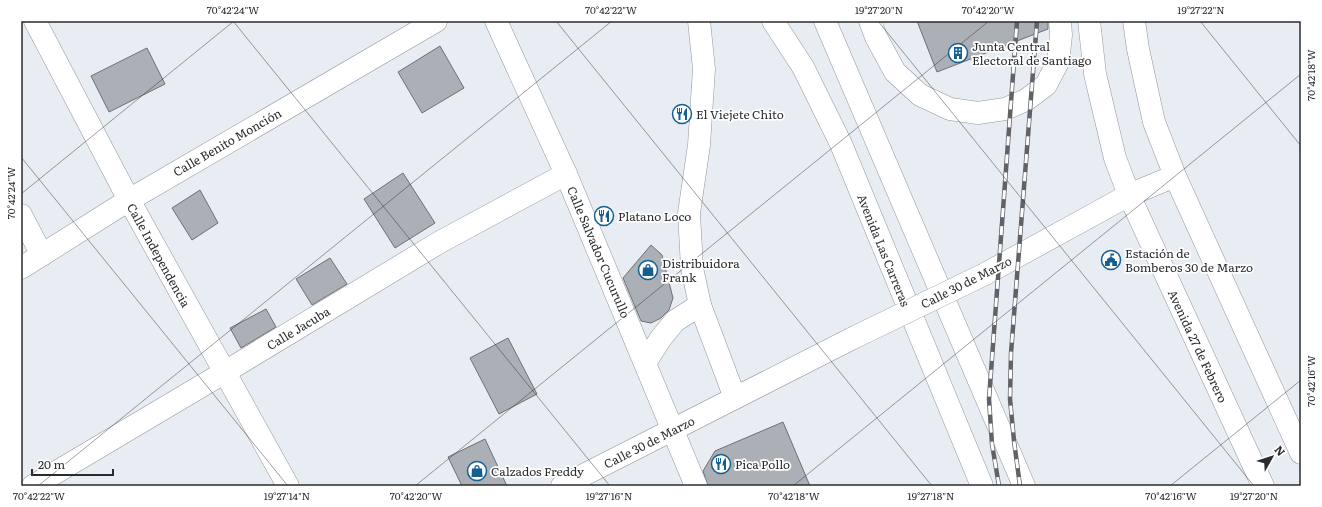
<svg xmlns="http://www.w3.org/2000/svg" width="1322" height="507" font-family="Literata,serif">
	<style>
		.building { fill: #abafb6; stroke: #6d7177 }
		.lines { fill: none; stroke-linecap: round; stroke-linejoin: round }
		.minor-casing { stroke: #92969d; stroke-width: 23 }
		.major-casing { stroke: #92969d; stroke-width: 23 }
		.minor { stroke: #fff; stroke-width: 22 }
		.major { stroke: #fff; stroke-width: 22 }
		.rail-casing { stroke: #606266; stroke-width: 4.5 }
		.rail { stroke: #fff; stroke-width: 3; stroke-dasharray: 9; stroke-linecap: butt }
		.major-bridge-casing { stroke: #92969d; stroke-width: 23; stroke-linecap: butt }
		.major-bridge { stroke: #fff; stroke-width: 22 }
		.ticks { fill: none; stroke: #2a2b2e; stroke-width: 1; stroke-opacity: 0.45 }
		.labels { text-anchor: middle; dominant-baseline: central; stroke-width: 3.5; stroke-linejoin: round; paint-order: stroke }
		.poi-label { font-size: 12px; fill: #2a2b2e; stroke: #fff; text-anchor: start }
		.street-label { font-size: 12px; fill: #2a2b2e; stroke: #fff }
		.neatline { fill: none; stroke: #2a2b2e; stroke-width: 1.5 }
		.ticks-label { font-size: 10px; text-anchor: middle; fill: #2a2b2e }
	</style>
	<rect width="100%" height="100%" fill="#e8ecf3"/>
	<g class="building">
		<polygon points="917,21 1048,21 1048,29 937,72"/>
		<polygon points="440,46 464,88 422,113 398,72"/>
		<polygon points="147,48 165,84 109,112 91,76"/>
		<polygon points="403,173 435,223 395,248 364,199"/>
		<polygon points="200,190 218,223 192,240 172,208"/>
		<polygon points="651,245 662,255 673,298 669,310 661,318 651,323 641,321 623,278"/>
		<polygon points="330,258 347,284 312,305 296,279"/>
		<polygon points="266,309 276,327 241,348 230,328"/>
		<polygon points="508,338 537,394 499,414 470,358"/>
		<polygon points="783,422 810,486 708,486 703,471 715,451"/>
		<polygon points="485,439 507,486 462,486 448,457"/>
	</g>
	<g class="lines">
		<defs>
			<g id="minor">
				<polyline points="35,21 129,200 288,486"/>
				<polyline points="496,21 566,174 696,486"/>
				<polyline points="21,215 42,255"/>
				<polyline points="21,268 129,200 436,21"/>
				<polyline points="645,363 661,338 675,321 700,305"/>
				<polyline points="33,486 225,372 440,242 566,174"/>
			</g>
			<g id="major">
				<polyline points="699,21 704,69 699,145 689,213 692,268 700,305 735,398"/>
				<polyline points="773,21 803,67 841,144 982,486"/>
				<polyline points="825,21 1024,486"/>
				<polyline points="870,21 876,37 895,72 920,95 950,109 978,113 1005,109 1026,100 1046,85 1058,62 1061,35 1060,21"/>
				<polyline points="1089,21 1095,74 1115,158 1129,195 1263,486"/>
				<polyline points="1134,21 1138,49 1154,122 1175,176 1301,453"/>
				<polyline points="985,274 1129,195 1175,176"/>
				<polyline points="562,486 853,338"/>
			</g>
		</defs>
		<use href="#minor" class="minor-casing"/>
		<use href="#major" class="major-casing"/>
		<use href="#minor" class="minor"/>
		<use href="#major" class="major"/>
		<defs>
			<g id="rail">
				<polyline points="999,486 992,444 989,399 1017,21"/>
				<polyline points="1020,486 1014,441 1010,399 1011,353 1037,21"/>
			</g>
		</defs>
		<use href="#rail" class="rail-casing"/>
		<use href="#rail" class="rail"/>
		<defs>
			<polyline id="major-bridge" points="853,338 985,274"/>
		</defs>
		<use href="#major-bridge" class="major-bridge-casing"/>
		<use href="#major-bridge" class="major-bridge"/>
	</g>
	<path class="ticks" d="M233 21 610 486M556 21 932 486M878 21 1254 486M1200 21 1301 146M21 157 288 486M21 194 234 21M38 486 612 21M415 486 989 21M793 486 1301 74M1170 486 1301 380"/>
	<defs>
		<symbol id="building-ring" viewBox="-11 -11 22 22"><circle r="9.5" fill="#fff" stroke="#145f92" stroke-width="1.5"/><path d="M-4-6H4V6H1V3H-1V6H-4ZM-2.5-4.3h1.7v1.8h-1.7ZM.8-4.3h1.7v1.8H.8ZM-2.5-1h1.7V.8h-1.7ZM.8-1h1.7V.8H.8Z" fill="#145f92"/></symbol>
		<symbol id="restaurant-ring" viewBox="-11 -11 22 22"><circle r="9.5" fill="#fff" stroke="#145f92" stroke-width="1.5"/><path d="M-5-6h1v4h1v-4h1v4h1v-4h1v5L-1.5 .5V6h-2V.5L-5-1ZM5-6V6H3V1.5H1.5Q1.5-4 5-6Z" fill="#145f92"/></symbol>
		<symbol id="civic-ring" viewBox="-11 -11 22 22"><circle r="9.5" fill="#fff" stroke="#145f92" stroke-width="1.5"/><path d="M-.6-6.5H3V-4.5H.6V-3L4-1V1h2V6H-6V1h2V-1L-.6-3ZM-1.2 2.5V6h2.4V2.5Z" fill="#145f92"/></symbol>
		<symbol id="shop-ring" viewBox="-11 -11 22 22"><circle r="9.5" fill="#fff" stroke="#145f92" stroke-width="1.5"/><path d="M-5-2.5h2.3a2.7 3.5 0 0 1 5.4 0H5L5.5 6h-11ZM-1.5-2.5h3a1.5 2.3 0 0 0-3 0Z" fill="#145f92"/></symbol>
	</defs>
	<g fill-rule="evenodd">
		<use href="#building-ring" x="947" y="42" width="22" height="22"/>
		<use href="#restaurant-ring" x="671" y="103" width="22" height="22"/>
		<use href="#restaurant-ring" x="593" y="205" width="22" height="22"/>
		<use href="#civic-ring" x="1100" y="249" width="22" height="22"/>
		<use href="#shop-ring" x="637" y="259" width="22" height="22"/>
		<use href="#restaurant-ring" x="710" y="453" width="22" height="22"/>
		<use href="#shop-ring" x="466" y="460" width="22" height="22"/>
	</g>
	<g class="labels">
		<g class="poi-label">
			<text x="972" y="46">Junta Central<tspan x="972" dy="14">Electoral de Santiago</tspan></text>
			<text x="696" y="114">El Viejete Chito</text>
			<text x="618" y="216">Platano Loco</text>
			<text x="1125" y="253">Estación de<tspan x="1125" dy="14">Bomberos 30 de Marzo</tspan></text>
			<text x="662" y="263">Distribuidora<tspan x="662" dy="14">Frank</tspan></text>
			<text x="735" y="464">Pica Pollo</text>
			<text x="491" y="471">Calzados Freddy</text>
		</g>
		<g class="street-label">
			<text transform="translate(227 142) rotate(-30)">Calle Benito Monción</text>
			<text transform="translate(884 250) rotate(68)">Avenida Las Carreras</text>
			<text transform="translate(599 252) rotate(67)">Calle Salvador Cucurullo</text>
			<text transform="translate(159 255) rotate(61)">Calle Independencia</text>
			<text transform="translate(966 282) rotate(-27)">Calle 30 de Marzo</text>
			<text transform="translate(298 328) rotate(-31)">Calle Jacuba</text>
			<text transform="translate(1198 346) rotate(65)">Avenida 27 de Febrero</text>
			<text transform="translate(649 442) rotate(-27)">Calle 30 de Marzo</text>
		</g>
	</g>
	<rect width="1322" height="507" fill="none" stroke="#ffffff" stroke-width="44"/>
	<g transform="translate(1272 457) rotate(51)" stroke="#ffffff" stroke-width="3" paint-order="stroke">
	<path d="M0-3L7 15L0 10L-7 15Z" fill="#2a2b2e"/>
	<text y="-6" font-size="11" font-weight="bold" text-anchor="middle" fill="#2a2b2e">N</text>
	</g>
	<path d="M32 469v6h81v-6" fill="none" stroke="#2a2b2e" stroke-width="2"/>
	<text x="38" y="469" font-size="12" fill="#2a2b2e" stroke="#ffffff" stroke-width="3" paint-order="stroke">20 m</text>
	<rect x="22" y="22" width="1278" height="463" class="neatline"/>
	<g class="ticks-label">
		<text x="233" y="14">70°42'24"W</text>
		<text x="611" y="14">70°42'22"W</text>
		<text x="879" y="14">19°27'20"N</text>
		<text x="988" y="14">70°42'20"W</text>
		<text x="1201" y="14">19°27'22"N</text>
		<text transform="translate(1311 75) rotate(-90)" y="4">70°42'18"W</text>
		<text transform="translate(11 193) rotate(-90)" y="4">70°42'24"W</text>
		<text transform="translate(1311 381) rotate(-90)" y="4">70°42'16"W</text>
		<text x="39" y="500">70°42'22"W</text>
		<text x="287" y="500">19°27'14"N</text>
		<text x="416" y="500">70°42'20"W</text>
		<text x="609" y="500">19°27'16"N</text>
		<text x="794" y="500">70°42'18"W</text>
		<text x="931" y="500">19°27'18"N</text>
		<text x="1171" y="500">70°42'16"W</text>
		<text x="1254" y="500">19°27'20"N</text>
	</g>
</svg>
